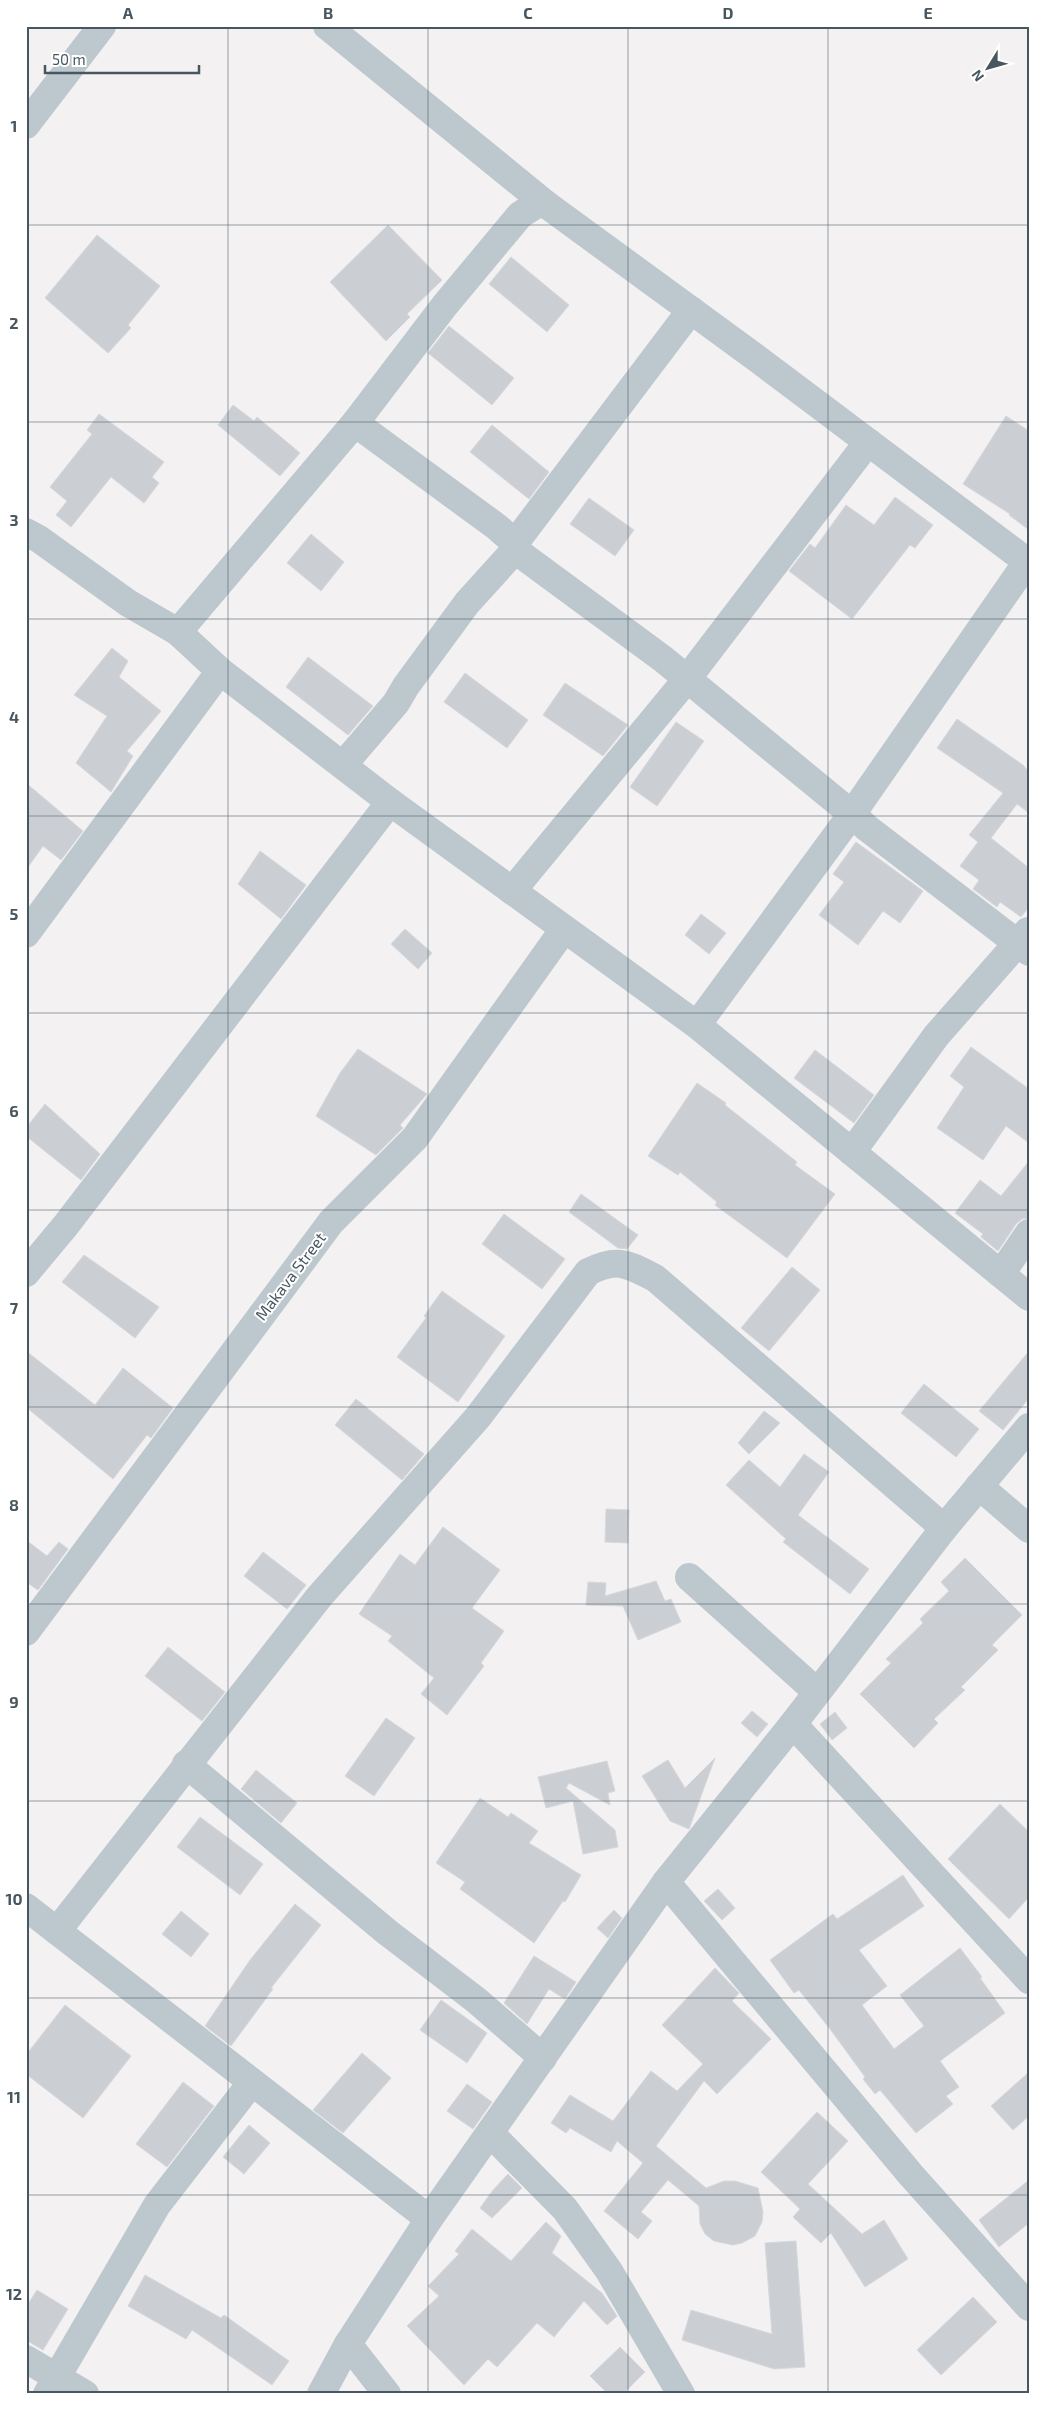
<svg xmlns="http://www.w3.org/2000/svg" width="1055" height="2420" font-family="'Exo 2',sans-serif">
	<style>
		.building { fill: #cbcfd4; stroke: #d5d8dd }
		.lines { fill: none; stroke-linecap: round; stroke-linejoin: round }
		.minor { stroke: #bcc7ce; stroke-width: 28 }
		.grid { fill: none; stroke: #48575f; stroke-width: 1; stroke-opacity: 0.55 }
		.labels { text-anchor: middle; dominant-baseline: central; stroke-width: 4; stroke-linejoin: round; paint-order: stroke }
		.street-label { font-size: 16px; fill: #48575f; stroke: #fff }
		.neatline { fill: none; stroke: #48575f; stroke-width: 2 }
		.grid-label { font-size: 16px; text-anchor: middle; font-weight: bold; fill: #48575f }
	</style>
	<rect width="100%" height="100%" fill="#f3f1f1"/>
	<g class="building">
		<polygon points="388,225 442,280 407,314 410,317 386,341 330,282"/>
		<polygon points="97,235 160,286 128,325 131,328 108,353 45,298"/>
		<polygon points="511,257 569,305 547,332 489,284"/>
		<polygon points="449,326 514,378 492,405 428,353"/>
		<polygon points="233,405 254,421 257,417 300,453 280,476 218,425"/>
		<polygon points="99,414 164,462 152,477 159,483 144,503 111,477 71,527 56,515 67,501 50,487 92,434 87,430"/>
		<polygon points="1006,416 1029,431 1029,530 1009,515 1010,514 963,484"/>
		<polygon points="492,425 549,472 529,499 470,452"/>
		<polygon points="895,497 933,525 915,548 910,545 852,619 789,571 810,544 815,548 846,505 874,525"/>
		<polygon points="589,498 634,530 615,556 570,524"/>
		<polygon points="311,534 344,562 321,591 287,563"/>
		<polygon points="112,648 128,661 119,677 161,711 127,751 133,756 111,792 76,763 107,716 74,695"/>
		<polygon points="308,657 373,706 348,735 286,687"/>
		<polygon points="465,673 528,720 507,748 444,702"/>
		<polygon points="565,683 628,725 603,756 543,715"/>
		<polygon points="957,719 1023,765 1029,772 1029,813 1017,804 991,838 1029,868 1029,907 1021,917 1000,902 997,907 973,889 979,880 960,866 978,842 969,835 1003,793 937,748"/>
		<polygon points="676,722 704,741 657,806 630,787"/>
		<polygon points="26,783 83,831 61,860 43,846 26,870"/>
		<polygon points="856,842 923,891 900,923 883,911 858,945 819,915 844,882 833,874"/>
		<polygon points="260,851 306,885 281,919 238,884"/>
		<polygon points="701,914 726,933 709,954 685,935"/>
		<polygon points="405,929 432,953 418,969 391,944"/>
		<polygon points="971,1047 1029,1089 1029,1143 1006,1126 983,1160 937,1128 964,1087 950,1076"/>
		<polygon points="358,1049 427,1094 400,1125 403,1128 376,1155 316,1116 340,1073"/>
		<polygon points="815,1050 874,1095 854,1123 794,1078"/>
		<polygon points="697,1083 726,1103 725,1105 797,1162 795,1165 835,1194 787,1258 715,1205 717,1202 680,1172 678,1175 648,1156"/>
		<polygon points="45,1104 100,1154 81,1180 26,1136 26,1128"/>
		<polygon points="1029,1161 1029,1218 1022,1219 1016,1224 998,1251 981,1237 983,1234 955,1213 980,1180 1001,1196"/>
		<polygon points="581,1194 638,1235 627,1249 618,1248 569,1212"/>
		<polygon points="504,1214 565,1259 542,1289 482,1244"/>
		<polygon points="84,1255 159,1307 135,1338 62,1282"/>
		<polygon points="792,1267 820,1290 769,1351 741,1328"/>
		<polygon points="442,1291 505,1336 458,1402 397,1357 426,1318 424,1316"/>
		<polygon points="26,1351 95,1405 123,1368 173,1408 151,1438 147,1435 113,1479 26,1407"/>
		<polygon points="1029,1351 1029,1398 1003,1430 979,1411"/>
		<polygon points="924,1384 979,1429 956,1457 901,1413"/>
		<polygon points="356,1399 424,1454 402,1480 335,1425"/>
		<polygon points="764,1411 780,1423 749,1454 738,1443"/>
		<polygon points="804,1454 829,1472 798,1515 869,1569 850,1594 783,1542 786,1539 726,1485 749,1460 780,1487"/>
		<polygon points="606,1509 629,1510 628,1543 605,1542"/>
		<polygon points="443,1527 500,1570 472,1608 504,1631 481,1663 484,1666 447,1715 421,1694 434,1678 388,1641 392,1636 359,1614 400,1554 415,1565"/>
		<polygon points="26,1540 47,1556 59,1542 68,1549 38,1590 26,1582"/>
		<polygon points="263,1552 306,1585 287,1609 244,1576"/>
		<polygon points="965,1558 1022,1615 992,1645 998,1650 961,1687 965,1690 934,1719 938,1723 914,1748 860,1694 891,1663 886,1659 923,1623 920,1619 949,1591 941,1582"/>
		<polygon points="656,1581 665,1601 671,1599 681,1622 638,1640 623,1606 586,1605 588,1582 606,1583 605,1596"/>
		<polygon points="168,1647 225,1692 202,1721 145,1676"/>
		<polygon points="752,1711 768,1724 757,1737 741,1723"/>
		<polygon points="835,1712 847,1728 832,1740 820,1724"/>
		<polygon points="386,1718 415,1738 374,1796 345,1776"/>
		<polygon points="715,1758 689,1829 670,1821 642,1776 668,1760 685,1788"/>
		<polygon points="607,1761 615,1791 608,1793 610,1805 569,1783 566,1788 615,1830 618,1847 583,1854 573,1801 546,1808 538,1777"/>
		<polygon points="256,1770 297,1803 281,1823 241,1789"/>
		<polygon points="480,1798 508,1817 511,1813 538,1831 529,1843 581,1875 565,1902 563,1901 534,1943 460,1889 465,1882 436,1863"/>
		<polygon points="1000,1804 1029,1832 1029,1897 1009,1919 948,1859"/>
		<polygon points="200,1817 263,1864 240,1895 177,1847"/>
		<polygon points="903,1875 924,1906 859,1950 887,1986 862,2005 894,2049 924,2026 900,1995 960,1948 982,1977 980,1978 1005,2013 940,2061 959,2087 946,2096 953,2104 916,2133 880,2090 875,2094 863,2079 865,2077 830,2029 799,1990 794,1993 770,1960 833,1914 837,1919"/>
		<polygon points="718,1889 735,1908 722,1920 704,1901"/>
		<polygon points="295,1904 321,1925 271,1988 273,1989 231,2046 205,2026 250,1960"/>
		<polygon points="614,1910 622,1918 608,1938 597,1928"/>
		<polygon points="181,1911 209,1934 191,1957 162,1934"/>
		<polygon points="534,1956 576,1982 565,1999 549,1989 527,2024 504,2003"/>
		<polygon points="715,1968 739,1993 732,2001 771,2039 717,2094 704,2081 656,2146 706,2188 724,2181 735,2181 758,2188 763,2212 762,2222 755,2236 742,2243 733,2245 714,2241 705,2234 700,2224 699,2206 668,2180 641,2212 652,2221 638,2239 604,2211 643,2163 617,2141 611,2152 570,2128 566,2133 551,2123 570,2095 613,2121 651,2071 677,2091 703,2064 662,2025"/>
		<polygon points="441,2000 487,2033 467,2063 420,2030"/>
		<polygon points="65,2005 131,2056 83,2118 26,2074 26,2055"/>
		<polygon points="362,2053 391,2078 343,2133 313,2110"/>
		<polygon points="1029,2072 1029,2116 1013,2130 991,2106"/>
		<polygon points="183,2082 214,2106 167,2167 136,2144"/>
		<polygon points="467,2084 492,2102 473,2129 447,2111"/>
		<polygon points="817,2112 848,2141 808,2184 862,2234 884,2220 908,2259 865,2287 831,2233 821,2243 793,2217 800,2209 761,2172"/>
		<polygon points="249,2125 270,2143 244,2174 223,2157"/>
		<polygon points="508,2174 522,2188 492,2218 480,2208 493,2190"/>
		<polygon points="1029,2180 1029,2223 999,2247 979,2220"/>
		<polygon points="546,2222 561,2236 552,2253 602,2293 617,2316 607,2325 584,2301 554,2337 537,2323 497,2367 488,2359 464,2385 407,2326 439,2296 428,2286 459,2254 455,2251 472,2229 511,2261"/>
		<polygon points="796,2241 805,2367 774,2369 682,2340 691,2310 772,2334 765,2243"/>
		<polygon points="145,2275 221,2318 224,2315 289,2361 272,2385 192,2330 186,2339 128,2306"/>
		<polygon points="37,2290 68,2309 43,2350 26,2340 26,2307"/>
		<polygon points="973,2297 997,2322 941,2375 917,2350"/>
		<polygon points="620,2347 645,2372 623,2394 608,2394 590,2376"/>
	</g>
	<g class="lines">
		<g class="minor">
			<polyline points="327,26 547,205"/>
			<polyline points="26,125 102,26"/>
			<polyline points="26,532 39,539 128,603 178,632 220,671 390,802 697,1025 1029,1297"/>
			<polyline points="515,543 691,310"/>
			<polyline points="515,550 663,659 852,814 1027,562"/>
			<polyline points="178,632 355,423 445,305 520,215 537,204 547,205 759,360 1029,563"/>
			<polyline points="343,765 396,703 406,686 467,603 515,550 515,543 497,527 355,423"/>
			<polyline points="512,891 687,679 868,442"/>
			<polyline points="26,934 220,671"/>
			<polyline points="697,1025 852,814 867,828 1029,952"/>
			<polyline points="852,1152 936,1036 1028,931"/>
			<polyline points="26,1273 66,1225 390,802"/>
			<polyline points="1001,1274 1029,1233"/>
			<polyline points="979,1486 1029,1529"/>
			<polyline points="689,1577 817,1692"/>
			<polyline points="26,1632 331,1222 415,1138 564,929"/>
			<polyline points="793,1724 1029,1980"/>
			<polyline points="186,1764 387,1932 476,2000 543,2058"/>
			<polyline points="666,1882 911,2175 1029,2307"/>
			<polyline points="26,1907 429,2219"/>
			<path d="M57 1931 319 1597 478 1417 588 1272C618 1257 627 1264 655 1278L944 1528"/>
			<polyline points="490,2133 565,2209 609,2271 681,2394"/>
			<polyline points="348,2344 387,2394"/>
			<polyline points="26,2359 85,2394"/>
			<polyline points="47,2394 157,2205 252,2082"/>
			<polyline points="321,2394 348,2344 429,2219 666,1882 793,1724 944,1528 1029,1427"/>
		</g>
	</g>
	<path class="grid" d="M228 26V2394M428 26V2394M628 26V2394M828 26V2394M26 225H1029M26 422H1029M26 619H1029M26 816H1029M26 1013H1029M26 1210H1029M26 1407H1029M26 1604H1029M26 1801H1029M26 1998H1029M26 2195H1029"/>
	<g class="labels">
		<g class="street-label">
			<text transform="translate(290 1276) rotate(-53)">Makava Street</text>
		</g>
	</g>
	<rect width="1055" height="2420" fill="none" stroke="#ffffff" stroke-width="55"/>
	<g transform="translate(988 68) rotate(233)" stroke="#ffffff" stroke-width="4" paint-order="stroke">
	<path d="M0-4L9 19L0 12L-9 19Z" fill="#48575f"/>
	<text y="-8" font-size="14" font-weight="bold" text-anchor="middle" fill="#48575f">N</text>
	</g>
	<path d="M45 65v8h154v-8" fill="none" stroke="#48575f" stroke-width="2.5"/>
	<text x="52" y="65" font-size="15" fill="#48575f" stroke="#ffffff" stroke-width="4" paint-order="stroke">50 m</text>
	<rect x="28" y="28" width="1000" height="2364" class="neatline"/>
	<g class="grid-label">
		<text x="128" y="19">A</text>
		<text x="328" y="19">B</text>
		<text x="528" y="19">C</text>
		<text x="728" y="19">D</text>
		<text x="928" y="19">E</text>
		<text x="14" y="132">1</text>
		<text x="14" y="329">2</text>
		<text x="14" y="526">3</text>
		<text x="14" y="723">4</text>
		<text x="14" y="920">5</text>
		<text x="14" y="1117">6</text>
		<text x="14" y="1314">7</text>
		<text x="14" y="1511">8</text>
		<text x="14" y="1708">9</text>
		<text x="14" y="1905">10</text>
		<text x="14" y="2103">11</text>
		<text x="14" y="2300">12</text>
	</g>
</svg>
